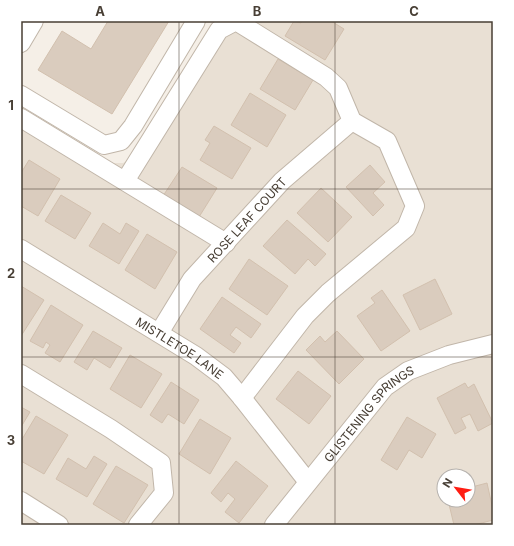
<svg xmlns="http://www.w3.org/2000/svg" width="514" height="546" font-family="Inter,sans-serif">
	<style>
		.residential { fill: #e9e0d4; fill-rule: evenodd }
		.building { fill: #daccbe; stroke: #d2c0ae }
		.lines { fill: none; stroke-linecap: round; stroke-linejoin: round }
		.minor-casing { stroke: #c1b6a9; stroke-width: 20 }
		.minor { stroke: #fff; stroke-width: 18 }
		.grid { fill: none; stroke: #483f35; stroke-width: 1; stroke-opacity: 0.55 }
		.labels { text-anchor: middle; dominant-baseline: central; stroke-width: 3; stroke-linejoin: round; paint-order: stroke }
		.street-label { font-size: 12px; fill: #483f35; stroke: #fff }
		.neatline { fill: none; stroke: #483f35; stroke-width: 1.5 }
		.grid-label { font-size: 13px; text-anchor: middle; font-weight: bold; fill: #483f35 }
	</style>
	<rect width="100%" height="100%" fill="#f5efe7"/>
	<path class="residential" d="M216 21H493V525H21V108L111 163H123L134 157ZM444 476H468V500H444Z"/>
	<g class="building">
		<polygon points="108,21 169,21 112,114 38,70 62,31 91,49"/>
		<polygon points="294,21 301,23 302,21 331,21 344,29 325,60 285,36"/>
		<polygon points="278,59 313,80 295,110 260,89"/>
		<polygon points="250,93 286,115 267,147 231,125"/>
		<polygon points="214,126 251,148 232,179 200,160 210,143 205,140"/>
		<polygon points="29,160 60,179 38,216 21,206 21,173"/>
		<polygon points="370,165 385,182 373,193 384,205 373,216 346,187"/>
		<polygon points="182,167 217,188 199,217 163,196"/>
		<polygon points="321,188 352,217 328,242 297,213"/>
		<polygon points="61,195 91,213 75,239 45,221"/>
		<polygon points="287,220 326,254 315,266 308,259 295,274 263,246"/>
		<polygon points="103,223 120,234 126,223 139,231 119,264 89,246"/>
		<polygon points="147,234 177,252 155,289 125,270"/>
		<polygon points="249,259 288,286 267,315 229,289"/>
		<polygon points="435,279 452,314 420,330 403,295"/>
		<polygon points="21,286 44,300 21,336"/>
		<polygon points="382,290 410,331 381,351 357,316 375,303 371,298"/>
		<polygon points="222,297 261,324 251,338 236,327 230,335 241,343 234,353 200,329"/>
		<polygon points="51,305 83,325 60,362 45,353 50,345 46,342 43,348 30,341"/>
		<polygon points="93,331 122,348 110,368 94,358 87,370 74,362"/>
		<polygon points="337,331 364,359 339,384 306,350 320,336 325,342"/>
		<polygon points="130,355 162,374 141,408 110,389"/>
		<polygon points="298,371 331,396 309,424 276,399"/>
		<polygon points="171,382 199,400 184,424 168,414 162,423 150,415"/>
		<polygon points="465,383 468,388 474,384 493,423 478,431 470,414 461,418 466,428 455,434 437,398"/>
		<polygon points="21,407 30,412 21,427"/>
		<polygon points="36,416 68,435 44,474 21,461 21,441"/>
		<polygon points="407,417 436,434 422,458 409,450 397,470 381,460"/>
		<polygon points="200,419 231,438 210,474 179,454"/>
		<polygon points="94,456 107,464 87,497 56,479 68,458 86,469"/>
		<polygon points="236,461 268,486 239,523 225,512 235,499 228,493 221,502 211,493"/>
		<polygon points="116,466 148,485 124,523 93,504"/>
		<polygon points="487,483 493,510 493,520 474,525 454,525 448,500 468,500 468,488"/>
	</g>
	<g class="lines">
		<defs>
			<g id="minor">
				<polyline points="21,43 34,21"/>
				<polyline points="21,95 104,145 121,141 133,126 196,21"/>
				<polyline points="21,118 226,243"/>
				<polyline points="125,181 219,30 236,21 326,77 338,88 352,121 387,141 415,206 406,228 328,293 305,316 242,398"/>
				<path id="s1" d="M21 249 196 356 224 377 242 398 308 482"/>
				<path id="s2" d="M159 333 192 279 282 181 352 121"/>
				<polyline points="21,374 111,429 161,463 164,493 138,525"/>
				<polyline points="21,501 59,525"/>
				<path id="s3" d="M274 525 385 387 408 371 449 355 493 344"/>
			</g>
		</defs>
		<use href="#minor" class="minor-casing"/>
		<use href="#minor" class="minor"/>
	</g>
	<path class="grid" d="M179 21V525M335 21V525M21 189H493M21 357H493"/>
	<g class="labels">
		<g class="street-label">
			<text stroke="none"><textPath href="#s2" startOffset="144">ROSE LEAF COURT</textPath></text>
			<text stroke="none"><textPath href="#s1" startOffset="187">MISTLETOE LANE</textPath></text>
			<text stroke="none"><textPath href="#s3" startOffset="147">GLISTENING SPRINGS</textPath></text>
		</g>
	</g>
	<rect width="514" height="546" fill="none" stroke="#ffffff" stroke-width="44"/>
	<g transform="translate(456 488) rotate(301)"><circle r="19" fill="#ffffff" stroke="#b6b2ae"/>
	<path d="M0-3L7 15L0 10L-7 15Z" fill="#ff1d13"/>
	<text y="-6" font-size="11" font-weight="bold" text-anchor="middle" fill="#483f35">N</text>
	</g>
	<rect x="22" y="22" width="470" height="502" class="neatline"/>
	<g class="grid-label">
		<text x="100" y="16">A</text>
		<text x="257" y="16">B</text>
		<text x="414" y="16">C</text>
		<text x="11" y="110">1</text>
		<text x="11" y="278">2</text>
		<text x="11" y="445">3</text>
	</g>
</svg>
